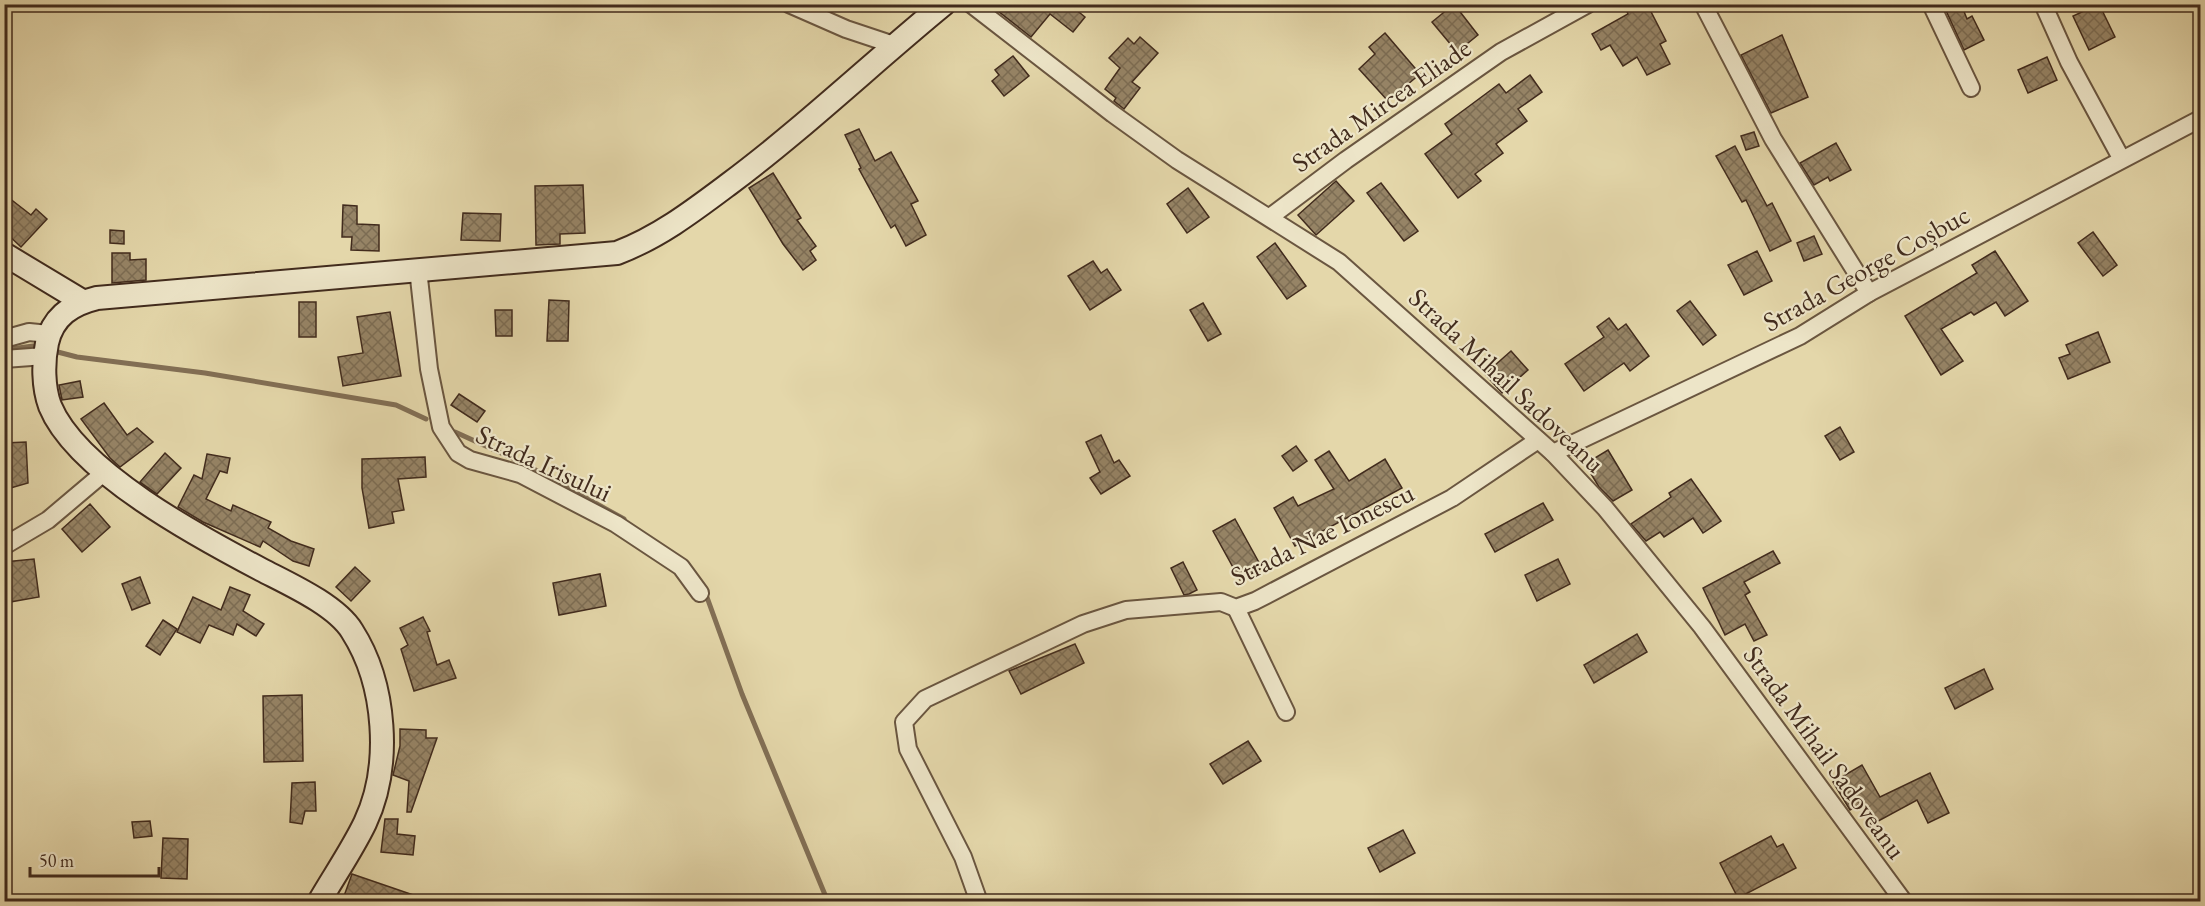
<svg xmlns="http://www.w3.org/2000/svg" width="2205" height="906" font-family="'EB Garamond',serif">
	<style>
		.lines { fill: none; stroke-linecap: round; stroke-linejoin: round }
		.stream { stroke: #826f55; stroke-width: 5 }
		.building { fill: url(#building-cross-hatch); stroke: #412b1d; stroke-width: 1.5 }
		.street-casing { stroke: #6a5640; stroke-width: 20 }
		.secondary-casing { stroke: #412b1d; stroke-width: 26 }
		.street { stroke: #ede5c8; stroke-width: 16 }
		.secondary { stroke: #ede5c8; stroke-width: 22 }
		.labels { text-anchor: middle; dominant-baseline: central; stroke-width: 4.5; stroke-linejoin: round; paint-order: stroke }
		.street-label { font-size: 27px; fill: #412b1d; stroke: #ede5c8 }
	</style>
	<defs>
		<pattern id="building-cross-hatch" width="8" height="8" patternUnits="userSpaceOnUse" patternTransform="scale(1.5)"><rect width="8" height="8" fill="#968466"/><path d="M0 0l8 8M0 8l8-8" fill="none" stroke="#7c6c53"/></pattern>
	</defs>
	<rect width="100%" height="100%" fill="#e4d7aa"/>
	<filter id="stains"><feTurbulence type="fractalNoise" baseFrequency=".00333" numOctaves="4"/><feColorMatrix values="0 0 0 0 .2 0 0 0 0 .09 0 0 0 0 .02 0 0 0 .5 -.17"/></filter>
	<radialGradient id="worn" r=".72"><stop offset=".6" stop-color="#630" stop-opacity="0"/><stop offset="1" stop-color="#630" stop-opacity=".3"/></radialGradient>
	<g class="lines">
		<g class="stream">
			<polyline points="4,350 33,346 41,348"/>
			<polyline points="50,350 77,357 205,373 396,405 426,419"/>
			<polyline points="455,432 521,462 624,519"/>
			<polyline points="704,589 742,694 828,902"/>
		</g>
	</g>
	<g class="building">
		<polygon points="989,4 1069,4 1085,17 1073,32 1050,14 1031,37"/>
		<polygon points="1454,4 1478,35 1457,52 1432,22"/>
		<polygon points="1624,4 1647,4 1666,41 1660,44 1670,64 1647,75 1637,57 1623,66 1610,45 1601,50 1592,34 1628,14"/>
		<polygon points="1943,4 1961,4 1967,19 1972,16 1984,40 1964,50"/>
		<polygon points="2099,4 2115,37 2089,50 2073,16"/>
		<polygon points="1385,33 1420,74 1388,101 1359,69 1375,54 1369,47"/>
		<polygon points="1782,35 1808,97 1771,113 1741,55"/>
		<polygon points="1140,37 1158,53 1132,82 1140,88 1124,109 1114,101 1116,98 1105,89 1120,68 1109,58 1128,38 1134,44"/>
		<polygon points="1013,56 1029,76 1004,96 992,81 999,75 995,70"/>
		<polygon points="2047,57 2057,80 2028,93 2018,70"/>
		<polygon points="1530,75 1542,92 1518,109 1527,121 1496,144 1503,153 1475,174 1481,181 1458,198 1425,154 1452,134 1445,124 1468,107 1499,84 1506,93"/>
		<polygon points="859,129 875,161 891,152 918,201 911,204 926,235 906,246 895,225 891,228 859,169 861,168 845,135"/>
		<polygon points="1754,132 1759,146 1746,150 1741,136"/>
		<polygon points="1836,143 1851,170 1830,181 1828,177 1814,185 1800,163"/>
		<polygon points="1735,146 1767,206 1772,203 1791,241 1770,251 1746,200 1742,202 1716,156"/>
		<polygon points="773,173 801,218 797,220 816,246 810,251 816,260 803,270 783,244 749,188"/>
		<polygon points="1336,181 1354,201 1316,235 1298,215"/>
		<polygon points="1381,183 1418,231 1404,241 1367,193"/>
		<polygon points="583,185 585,233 560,234 560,244 536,245 535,186"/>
		<polygon points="1188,188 1209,217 1187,233 1167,204"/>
		<polygon points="4,194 31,215 36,209 47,219 21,247 4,231"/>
		<polygon points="343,205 357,206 357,224 379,225 379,251 351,250 352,237 342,237"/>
		<polygon points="463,213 501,214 500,241 461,240"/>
		<polygon points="110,230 124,231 124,244 110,243"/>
		<polygon points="2093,232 2117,265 2103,276 2078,243"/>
		<polygon points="1814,236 1822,254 1804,261 1797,243"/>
		<polygon points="1275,243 1306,286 1287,299 1257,257"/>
		<polygon points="1757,251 1772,281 1744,295 1728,265"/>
		<polygon points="1995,251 2028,301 2005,316 1996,302 1974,315 1971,312 1941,329 1963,361 1941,375 1905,316 1977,273 1972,265"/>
		<polygon points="112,253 130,253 130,260 146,259 146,280 112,283"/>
		<polygon points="1093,261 1101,273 1107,269 1121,290 1090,310 1068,276"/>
		<polygon points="549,300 569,301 568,341 547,341"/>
		<polygon points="1690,301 1716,335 1703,345 1677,311"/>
		<rect x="299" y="302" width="17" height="35"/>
		<polygon points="1203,303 1221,334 1208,341 1190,310"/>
		<polygon points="495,310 512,310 512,336 496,336"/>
		<polygon points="390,312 401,376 343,386 338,357 363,353 357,317"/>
		<polygon points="1609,318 1618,330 1626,324 1649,356 1630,371 1624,363 1584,391 1565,364 1604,337 1597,327"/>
		<polygon points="2098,332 2110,362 2068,379 2059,358 2070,354 2066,345"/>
		<polygon points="1511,351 1528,370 1502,393 1485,374"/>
		<polygon points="80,381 83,397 62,400 59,385"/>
		<polygon points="459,394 485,411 477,422 451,405"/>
		<polygon points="104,403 127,435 137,428 153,442 120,467 110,458 81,419"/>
		<polygon points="1840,427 1854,452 1840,460 1825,436"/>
		<polygon points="1101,435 1114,463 1119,460 1130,476 1101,494 1090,478 1100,472 1086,442"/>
		<polygon points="26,442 28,483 7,489 4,443"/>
		<polygon points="1296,446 1307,461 1293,471 1282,456"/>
		<polygon points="1608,450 1632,490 1613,501 1599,487 1585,464"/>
		<polygon points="1329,451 1349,481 1385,459 1402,488 1295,546 1274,508 1293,497 1298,506 1334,489 1315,460"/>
		<polygon points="165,453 181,468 157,494 140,482"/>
		<polygon points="207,454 230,458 227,473 220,471 206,499 231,511 233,505 271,522 268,528 291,541 314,549 309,566 293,561 263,541 260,547 203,522 178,507 194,475 202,479"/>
		<polygon points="425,457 426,477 398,479 404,510 392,512 394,523 369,528 362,488 362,459"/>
		<polygon points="1691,479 1721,521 1703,533 1693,518 1664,537 1660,532 1646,541 1631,524 1671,497 1669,493"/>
		<polygon points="1543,503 1553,520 1495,552 1485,534"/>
		<polygon points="90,504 110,527 82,552 62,529"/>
		<polygon points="1235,519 1262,568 1240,580 1213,531"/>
		<polygon points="1773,551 1780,563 1744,582 1750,592 1745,595 1767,635 1754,641 1745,624 1725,635 1703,588"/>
		<polygon points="34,559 39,597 10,602 11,584 4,584 4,562"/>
		<polygon points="1558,559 1570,584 1537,601 1525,575"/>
		<polygon points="1183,562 1197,590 1189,594 1184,595 1171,568"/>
		<polygon points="355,567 370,581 351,601 336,587"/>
		<polygon points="600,574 606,606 559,615 553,583"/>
		<polygon points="140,577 150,603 132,610 122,584"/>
		<polygon points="230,587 250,595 243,611 264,624 256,636 237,624 233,635 209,625 200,643 177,632 193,597 221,610"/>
		<polygon points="423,617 430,631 427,632 437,665 449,660 456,678 414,691 401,649 408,645 400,628"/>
		<polygon points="163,620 177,629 160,655 146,646"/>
		<polygon points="1637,634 1647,652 1594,683 1584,665"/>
		<polygon points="1075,644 1084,663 1021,694 1009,671"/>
		<polygon points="1984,669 1993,689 1955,709 1945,688"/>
		<polygon points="302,695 303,761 264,762 263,696"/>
		<polygon points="400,729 426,730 426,738 437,738 411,812 407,812 409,781 393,775 400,746"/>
		<polygon points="1248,741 1261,761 1223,784 1210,764"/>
		<polygon points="1862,765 1880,797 1930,773 1949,813 1928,823 1917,800 1871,825 1860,804 1850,810 1833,782"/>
		<polygon points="315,782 316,811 305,811 302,824 290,822 292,783"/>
		<polygon points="385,819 398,819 397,834 415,836 413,855 381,852"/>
		<polygon points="150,821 152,836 134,838 132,822"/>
		<polygon points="1403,830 1415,853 1380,872 1368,848"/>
		<polygon points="1771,836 1777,847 1783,844 1796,868 1738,898 1720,863"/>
		<polygon points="163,838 188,839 187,879 161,878"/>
		<polygon points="352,874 425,899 424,902 359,902 344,896"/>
	</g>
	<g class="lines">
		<defs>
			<g id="street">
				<polyline points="789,4 846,29 894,45"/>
				<polyline points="971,4 1113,114 1177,160 1339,262 1553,453 1605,508 1702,627 1904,902"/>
				<polyline points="1703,4 1773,139 1869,293"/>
				<polyline points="1931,4 1971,88"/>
				<polyline points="2043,4 2069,62 2121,158"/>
				<polyline points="1270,217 1346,160 1501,52 1588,4"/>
				<polyline points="418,269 429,369 441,427 458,453 470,460 520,474 616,524 681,567 700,593"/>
				<polyline points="4,339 29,332 49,334"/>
				<polyline points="4,359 45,356"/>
				<polyline points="1553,453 1800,336 1869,293 2200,119"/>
				<polyline points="4,546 48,520 106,471"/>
				<polyline points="1236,608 1286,712"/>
				<polyline points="979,902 963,857 908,749 904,722 925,699 1083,624 1126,610 1221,602 1236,608 1255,601 1452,498 1538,440"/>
			</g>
			<g id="secondary">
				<polyline points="4,254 82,301"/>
				<path d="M319 902C334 876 352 850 365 823 392 766 386 684 352 631 336 605 289 584 262 570 201 538 77 472 50 406 43 387 43 362 47 343 53 316 72 304 97 298L617 253C659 237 693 211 729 184 804 128 872 63 944 4"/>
			</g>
		</defs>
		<use href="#street" class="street-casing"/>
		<use href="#secondary" class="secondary-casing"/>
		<use href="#street" class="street"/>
		<use href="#secondary" class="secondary"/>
	</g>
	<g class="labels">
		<g class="street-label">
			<text transform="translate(1381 105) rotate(-35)">Strada Mircea Eliade</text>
			<text transform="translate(1866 268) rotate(-29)">Strada George Coșbuc</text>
			<text transform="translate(1507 380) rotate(43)">Strada Mihail Sadoveanu</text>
			<text transform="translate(544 463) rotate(25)">Strada Irisului</text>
			<text transform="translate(1322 534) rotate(-26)">Strada Nae Ionescu</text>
			<text transform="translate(1825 752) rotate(54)">Strada Mihail Sadoveanu</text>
		</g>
	</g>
	<rect width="2205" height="906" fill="none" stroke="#e4d7aa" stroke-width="24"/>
	<rect x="6" y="6" width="2193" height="894" fill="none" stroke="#412b1d" stroke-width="3"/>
	<rect x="12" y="12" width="2181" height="882" fill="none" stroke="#412b1d" stroke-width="1.5"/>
	<path d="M30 867v9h129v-9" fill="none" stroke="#412b1d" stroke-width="3"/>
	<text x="39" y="867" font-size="18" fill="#412b1d" stroke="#ede5c8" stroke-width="4.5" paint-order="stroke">50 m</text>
	<rect width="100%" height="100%" filter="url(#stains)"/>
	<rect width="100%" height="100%" fill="url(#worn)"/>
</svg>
